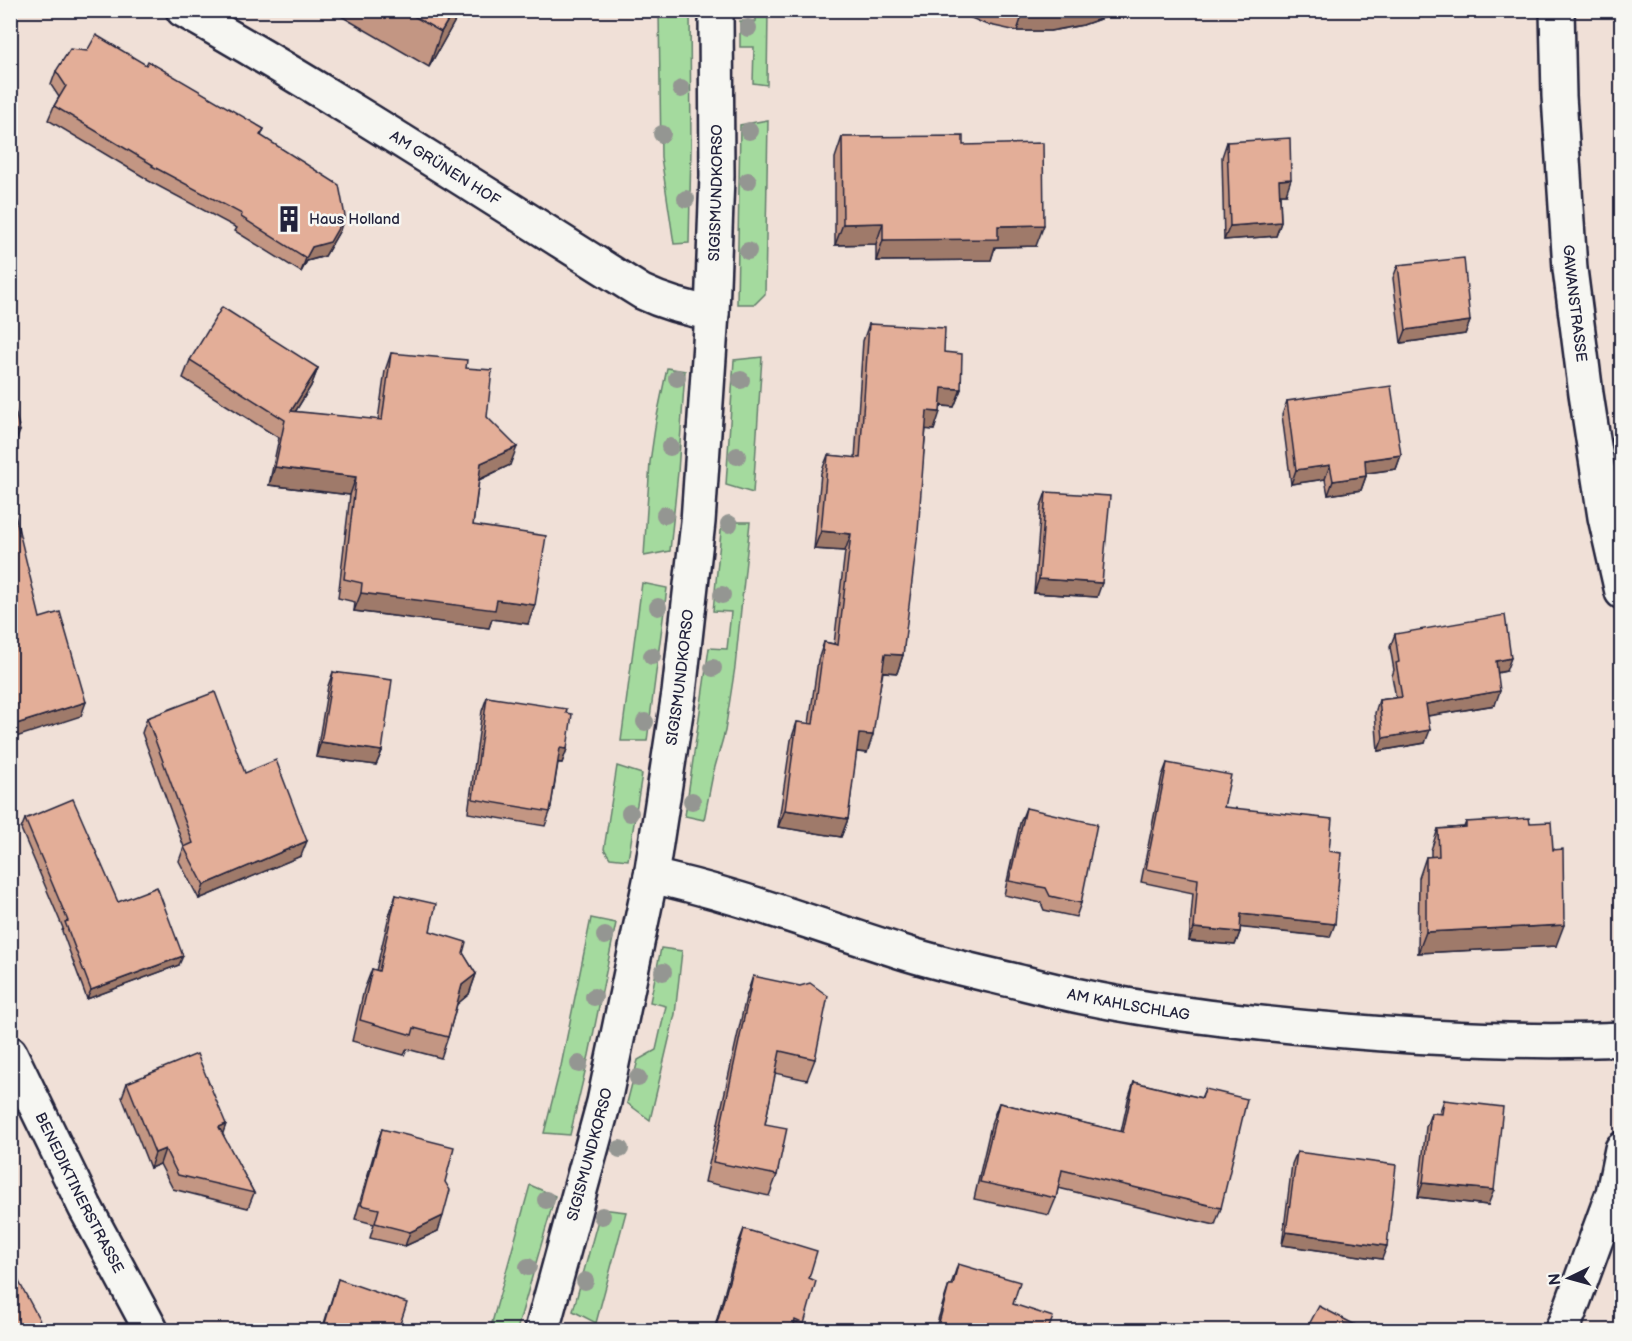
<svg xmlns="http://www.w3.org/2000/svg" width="1632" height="1341" font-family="'Balsamiq Sans',sans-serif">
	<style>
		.green { fill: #a4da9e; stroke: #637e6c; stroke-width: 1.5 }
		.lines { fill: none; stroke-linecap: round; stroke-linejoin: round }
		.minor-casing { stroke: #22223b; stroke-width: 38 }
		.tertiary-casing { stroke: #22223b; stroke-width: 38 }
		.minor { stroke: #f6f6f2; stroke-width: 33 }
		.tertiary { stroke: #f6f6f2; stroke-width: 33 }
		.tree { fill: #949692 }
		.wall { fill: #c39683; stroke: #22223b; stroke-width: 1.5 }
		.shaded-wall { fill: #9f7a6a; stroke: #22223b; stroke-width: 1.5 }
		.building { fill: #e3ae98; stroke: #22223b; stroke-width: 1.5 }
		.labels { text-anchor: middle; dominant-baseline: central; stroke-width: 5; stroke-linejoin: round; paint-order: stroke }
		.street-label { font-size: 15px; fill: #22223b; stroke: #f6f6f2 }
		.poi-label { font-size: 15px; fill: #22223b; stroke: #f6f6f2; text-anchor: start }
	</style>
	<rect width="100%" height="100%" fill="#f0e0d7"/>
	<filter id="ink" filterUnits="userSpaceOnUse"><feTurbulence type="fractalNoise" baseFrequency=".0167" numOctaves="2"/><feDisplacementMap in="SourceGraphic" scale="12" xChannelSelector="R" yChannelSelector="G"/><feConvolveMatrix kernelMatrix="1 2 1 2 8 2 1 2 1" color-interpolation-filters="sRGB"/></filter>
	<g filter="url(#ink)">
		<g class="green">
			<polygon points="659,11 690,11 691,148 689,243 674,244 661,157"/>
			<polygon points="756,11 768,11 767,85 753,83 754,47 740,47 740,21 756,21"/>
			<polygon points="768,120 765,294 755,304 737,304 740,125"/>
			<polygon points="762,357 753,493 726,485 734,360"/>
			<polygon points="667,368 685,371 678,472 670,551 644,556 650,462 656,421"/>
			<polygon points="722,522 750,522 735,667 725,731 713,774 704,820 685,816 709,648 727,649 731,612 713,611"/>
			<polygon points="642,583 667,588 647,741 621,741"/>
			<polygon points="617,766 642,774 628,860 610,858 604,849"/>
			<polygon points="591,918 616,923 589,1055 570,1135 544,1133 561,1066"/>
			<polygon points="661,948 682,951 675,1014 650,1120 627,1103 638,1060 656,1050 666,1006 650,1002"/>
			<polygon points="530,1185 555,1196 517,1330 490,1330"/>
			<polygon points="601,1209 626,1212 596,1323 573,1311"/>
		</g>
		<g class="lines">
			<defs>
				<g id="minor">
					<path id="s1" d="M183 10C339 98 490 197 642 292 665 303 687 309 712 313"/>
					<path id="s2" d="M1557 10 1559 96 1570 269 1586 394 1605 517 1622 592"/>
					<path id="s3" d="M651 876C735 894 816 925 899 951 939 964 982 973 1024 983 1123 1009 1222 1020 1323 1029 1422 1038 1522 1044 1622 1039"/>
					<path id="s4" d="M10 1053 85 1207 151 1330"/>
					<polyline points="1562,1330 1571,1308 1613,1193 1622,1149"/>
				</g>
				<g id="tertiary">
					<path id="s5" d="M542 1330 604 1102 651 876 679 693 698 522 712 313 717 176 716 10"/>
				</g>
			</defs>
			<use href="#minor" class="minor-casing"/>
			<use href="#tertiary" class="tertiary-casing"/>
			<use href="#minor" class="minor"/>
			<use href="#tertiary" class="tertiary"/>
		</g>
		<g class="tree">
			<circle cx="748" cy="28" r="9"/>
			<circle cx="681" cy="89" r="9"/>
			<circle cx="749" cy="131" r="9"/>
			<circle cx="662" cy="134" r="9"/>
			<circle cx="748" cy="181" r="9"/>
			<circle cx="686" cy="199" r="9"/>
			<circle cx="748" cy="251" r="9"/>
			<circle cx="677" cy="378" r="9"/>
			<circle cx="741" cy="380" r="9"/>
			<circle cx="670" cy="447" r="9"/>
			<circle cx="737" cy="456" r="9"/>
			<circle cx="665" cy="515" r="9"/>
			<circle cx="729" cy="524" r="9"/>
			<circle cx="722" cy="595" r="9"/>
			<circle cx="658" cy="607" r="9"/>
			<circle cx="652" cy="656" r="9"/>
			<circle cx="713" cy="668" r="9"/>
			<circle cx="645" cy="722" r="9"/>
			<circle cx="692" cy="801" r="9"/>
			<circle cx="630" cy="813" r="9"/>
			<circle cx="605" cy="936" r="9"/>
			<circle cx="663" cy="972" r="9"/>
			<circle cx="594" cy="997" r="9"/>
			<circle cx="579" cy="1064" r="9"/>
			<circle cx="638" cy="1078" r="9"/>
			<circle cx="620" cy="1149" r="9"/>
			<circle cx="546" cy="1200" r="9"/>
			<circle cx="602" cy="1216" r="9"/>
			<circle cx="528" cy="1267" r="9"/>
			<circle cx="585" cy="1281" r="9"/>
		</g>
		<g class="wall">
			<polygon points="334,10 461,10 429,67 334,12"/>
			<polygon points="953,10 1115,10 1114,14 1083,25 1050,31 1017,31 985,24"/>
			<polygon points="146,65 264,129 261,136 340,230 325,256 307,261 301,272 235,231 237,228 147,180 147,179 48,120 54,106 59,97 51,85 56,71"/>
			<polygon points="842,137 963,145 1036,246 995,247 991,260 876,261 876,244 835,245 835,158"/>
			<polygon points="1227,142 1286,194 1280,194 1281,222 1276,236 1224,240 1222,157"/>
			<polygon points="1398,265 1470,321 1465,334 1401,343 1393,278"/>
			<polygon points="869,324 944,352 961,389 954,407 941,406 934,430 926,429 903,655 897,673 883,672 867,753 856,752 848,819 841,837 778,827 791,740 797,722 809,724 818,660 824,642 834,644 845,551 814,549 821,473 828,455 855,458 863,341"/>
			<polygon points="391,353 466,368 487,417 510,465 479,480 473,525 528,624 492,619 489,628 354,611 355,602 338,598 350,495 269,485 279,438 183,378 190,360 318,368 311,386 295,412 378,420 385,371"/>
			<polygon points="1287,401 1401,455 1396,469 1366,473 1366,476 1361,490 1328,495 1325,479 1291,484 1282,415"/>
			<polygon points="1046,492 1097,597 1034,593 1041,506"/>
			<polygon points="1395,634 1506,671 1497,673 1495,705 1427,716 1425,743 1378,751 1375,713 1379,700 1396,698 1392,676 1394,670 1390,647"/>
			<polygon points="333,672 382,751 376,765 316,757 328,686"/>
			<polygon points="487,697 566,713 567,749 562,763 558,763 550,812 545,826 468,813 482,711"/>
			<polygon points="147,718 245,773 301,856 199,899 179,861 184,847 142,733"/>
			<polygon points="1167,763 1224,807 1329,851 1330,937 1240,927 1240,932 1235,945 1189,941 1193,893 1141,882 1162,776"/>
			<polygon points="1026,808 1081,903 1076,917 1044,910 1041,903 1004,895 1020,823"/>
			<polygon points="25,819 118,902 179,965 87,999 62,931 63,928 21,829"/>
			<polygon points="1466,822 1530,823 1556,946 1418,953 1419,878 1426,857 1431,857 1431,850 1438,829 1464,827"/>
			<polygon points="396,895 430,931 463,953 476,974 469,994 457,1004 448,1037 441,1058 407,1049 404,1055 352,1041 364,990 372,969 376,971 389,916"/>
			<polygon points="753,976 815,1059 807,1080 775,1073 765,1124 777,1175 769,1196 705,1182 746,997"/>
			<polygon points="1134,1082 1201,1098 1205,1089 1221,1208 1215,1225 1058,1188 1056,1198 1049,1215 974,1199 992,1121 999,1103 1121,1132 1128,1100"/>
			<polygon points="127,1083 226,1124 222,1134 254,1193 248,1208 173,1189 160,1164 150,1168 122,1097"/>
			<polygon points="1444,1100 1488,1205 1418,1197 1426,1127 1431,1113 1439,1114"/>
			<polygon points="382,1129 445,1182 438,1231 405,1246 370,1238 374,1224 355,1219 377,1143"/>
			<polygon points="1297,1152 1382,1259 1282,1245 1292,1164"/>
			<polygon points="744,1229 809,1278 804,1324 802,1330 714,1330 738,1244"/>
			<polygon points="958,1264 1013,1304 1048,1330 935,1330 943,1303 949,1285 951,1285"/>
			<polygon points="338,1279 398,1330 322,1330"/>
		</g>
		<g class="shaded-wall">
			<polygon points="454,10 461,10 429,67 441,32"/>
			<polygon points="1024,10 1115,10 1114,14 1083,25 1050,31 1017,31"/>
			<polygon points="1291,179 1286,194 1274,194 1279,180"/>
			<polygon points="345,216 340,230 325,256 307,261 301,272 306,258 312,247"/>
			<polygon points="1281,222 1276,236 1224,240 1230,226"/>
			<polygon points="883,223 876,244 835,245 843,224"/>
			<polygon points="1044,225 1036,246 995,247 991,260 876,261 883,240 998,226"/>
			<polygon points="1470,321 1465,334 1401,343 1406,330"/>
			<polygon points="318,368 311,386 284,430 291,411"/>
			<polygon points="942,388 961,389 954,407 936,405"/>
			<polygon points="927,411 940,412 934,430 921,429"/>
			<polygon points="20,431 15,444 10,445 10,433"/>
			<polygon points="517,447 510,465 474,482 481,463"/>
			<polygon points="1401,455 1396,469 1360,474 1365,460"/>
			<polygon points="1330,465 1325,479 1291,484 1296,470"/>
			<polygon points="275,467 356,477 350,495 269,485"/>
			<polygon points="1366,476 1361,490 1328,495 1333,481"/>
			<polygon points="821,531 851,534 845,551 814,549"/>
			<polygon points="1039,579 1102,583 1097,597 1034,593"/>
			<polygon points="361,593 497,600 535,605 528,624 492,619 489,628 354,611"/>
			<polygon points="885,654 903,655 897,673 879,671"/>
			<polygon points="1511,658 1506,671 1491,674 1496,661"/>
			<polygon points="1500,691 1495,705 1421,717 1426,704"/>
			<polygon points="86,702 81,716 10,739 10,726"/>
			<polygon points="1430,730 1425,743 1378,751 1383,738"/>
			<polygon points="859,734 873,735 867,753 852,751"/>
			<polygon points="321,742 382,751 376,765 316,757"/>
			<polygon points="560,748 567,749 562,763 555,762"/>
			<polygon points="785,810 848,819 841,837 778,827"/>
			<polygon points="307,841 301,856 199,899 204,885"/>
			<polygon points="1241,914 1335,924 1330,937 1236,927"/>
			<polygon points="1564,925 1556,946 1418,953 1426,932"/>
			<polygon points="1194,928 1240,932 1235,945 1189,941"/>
			<polygon points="183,956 179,965 87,999 91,990"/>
			<polygon points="476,974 469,994 455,1006 462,985"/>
			<polygon points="226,1124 221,1139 219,1127"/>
			<polygon points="165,1149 160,1164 150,1168 155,1153"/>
			<polygon points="1423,1183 1494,1190 1488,1205 1418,1197"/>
			<polygon points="443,1216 438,1231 405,1246 410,1232"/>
			<polygon points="1286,1232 1387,1246 1382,1259 1282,1245"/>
		</g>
		<g class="building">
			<polygon points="403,10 454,10 441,32"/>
			<polygon points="96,35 146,65 148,61 264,129 260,135 339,185 345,216 330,242 312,247 306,258 241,217 242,214 152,166 153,165 54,106 66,86 56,71 70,49 87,51"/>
			<polygon points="963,136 963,145 1043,143 1044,225 998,226 998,239 883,240 883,223 843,224 842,137"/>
			<polygon points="1290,138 1291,179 1279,180 1281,222 1230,226 1227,142"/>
			<polygon points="1464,258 1470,321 1406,330 1398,265"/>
			<polygon points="222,307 318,368 291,411 382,420 391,353 467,360 466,368 492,370 487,417 517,447 481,463 473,525 546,536 535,605 497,600 495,610 361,593 362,583 344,579 356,477 275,467 285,420 190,360"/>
			<polygon points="869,324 945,328 944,352 962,354 961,389 942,388 940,412 927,411 918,532 903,655 885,654 873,735 859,734 848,819 785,810 797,722 813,724 824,642 838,645 851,534 821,531 828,455 860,458"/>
			<polygon points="1391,386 1401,455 1365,460 1366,476 1333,481 1330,465 1296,470 1287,401"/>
			<polygon points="10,391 20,431 10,433"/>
			<polygon points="1046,492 1110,496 1102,583 1039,579"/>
			<polygon points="10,494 40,618 60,612 86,702 10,726"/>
			<polygon points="1505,615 1511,658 1496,661 1500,691 1426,704 1430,730 1383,738 1379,700 1402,697 1396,663 1399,662 1395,634"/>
			<polygon points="333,672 392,680 382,751 321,742"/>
			<polygon points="215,692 245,773 276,760 307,841 204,885 184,847 193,843 147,718"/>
			<polygon points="487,697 567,709 566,713 572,714 567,749 560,748 550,812 473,799"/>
			<polygon points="1167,763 1231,775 1224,807 1332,819 1329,851 1341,853 1335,924 1241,914 1240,932 1194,928 1198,879 1146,869"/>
			<polygon points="73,799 118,902 157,887 183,956 91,990 65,922 68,921 25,819"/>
			<polygon points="1026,808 1097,824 1081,903 1050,896 1046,888 1009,881"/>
			<polygon points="1529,818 1530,823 1551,822 1553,850 1563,849 1564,925 1426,932 1426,857 1439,856 1438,829 1466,827 1466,822"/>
			<polygon points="396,895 436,904 430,931 466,942 463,953 476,974 462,985 448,1037 414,1028 412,1035 360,1020 372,969 379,971"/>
			<polygon points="753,976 800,986 810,983 828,996 815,1059 780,1051 765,1124 787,1128 777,1175 713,1162"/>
			<polygon points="197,1054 226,1124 219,1127 254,1193 178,1175 165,1149 155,1153 127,1083"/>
			<polygon points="1134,1082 1202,1098 1205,1089 1247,1099 1221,1208 1062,1170 1056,1198 980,1182 999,1103 1123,1132"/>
			<polygon points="1444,1100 1503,1107 1494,1190 1423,1183 1431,1113 1442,1114"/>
			<polygon points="382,1129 454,1147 445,1182 450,1190 443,1216 410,1232 375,1223 379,1209 361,1205"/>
			<polygon points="1297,1152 1396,1165 1387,1246 1286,1232"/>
			<polygon points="744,1229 817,1251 809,1278 816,1281 804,1324 795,1320 793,1330 715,1330"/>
			<polygon points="958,1264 1020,1282 1013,1304 1053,1317 1048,1330 937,1330 949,1285 953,1285"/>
			<polygon points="10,1265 45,1330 10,1330"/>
			<polygon points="338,1279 407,1303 398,1330 323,1330"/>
			<polygon points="1319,1306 1365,1330 1306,1330"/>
		</g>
	</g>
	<defs>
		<symbol id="building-bare" viewBox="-9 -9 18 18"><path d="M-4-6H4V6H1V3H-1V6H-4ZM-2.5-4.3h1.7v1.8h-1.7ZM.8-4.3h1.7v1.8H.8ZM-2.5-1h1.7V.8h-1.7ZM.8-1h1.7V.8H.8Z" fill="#22223b" stroke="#f6f6f2" stroke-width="2.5" paint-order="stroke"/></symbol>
	</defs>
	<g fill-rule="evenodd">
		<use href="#building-bare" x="270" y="200" width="38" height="38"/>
	</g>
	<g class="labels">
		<g class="street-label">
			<text stroke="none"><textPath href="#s1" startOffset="306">AM GRÜNEN HOF</textPath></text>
			<text stroke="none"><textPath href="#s5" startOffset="1154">SIGISMUNDKORSO</textPath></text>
			<text stroke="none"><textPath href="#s2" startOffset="294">GAWANSTRASSE</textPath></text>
			<text stroke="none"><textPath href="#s5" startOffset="668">SIGISMUNDKORSO</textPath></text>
			<text stroke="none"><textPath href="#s3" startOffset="495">AM KAHLSCHLAG</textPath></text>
			<text stroke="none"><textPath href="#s5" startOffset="182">SIGISMUNDKORSO</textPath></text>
			<text stroke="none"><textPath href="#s4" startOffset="156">BENEDIKTINERSTRASSE</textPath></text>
		</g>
		<g class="poi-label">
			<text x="309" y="219">Haus Holland</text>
		</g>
	</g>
	<rect width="1632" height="1341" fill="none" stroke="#f6f6f2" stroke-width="36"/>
	<rect x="18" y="18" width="1596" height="1305" fill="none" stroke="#22223b" stroke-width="2" filter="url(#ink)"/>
	<g transform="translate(1569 1278) rotate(265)" stroke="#f6f6f2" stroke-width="4.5" paint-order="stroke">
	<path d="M0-4.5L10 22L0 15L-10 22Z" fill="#22223b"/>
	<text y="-9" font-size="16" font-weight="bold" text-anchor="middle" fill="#22223b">N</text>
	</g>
</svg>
